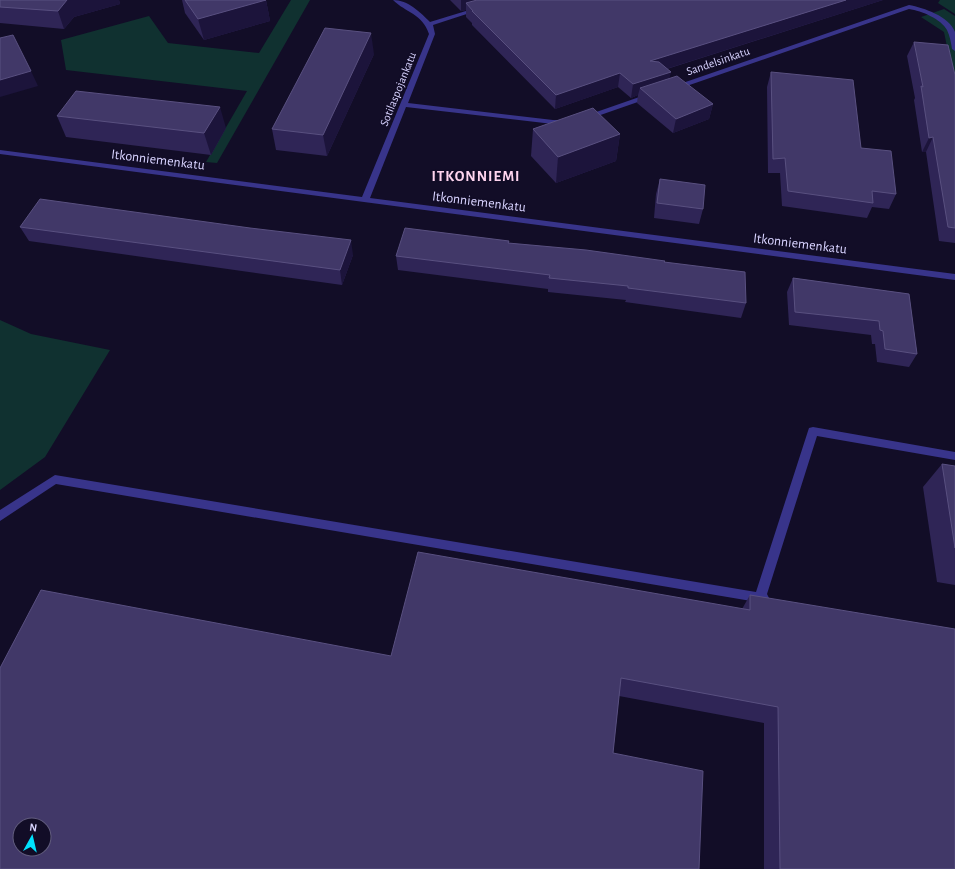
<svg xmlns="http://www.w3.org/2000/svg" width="955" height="869" font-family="'Alegreya Sans',sans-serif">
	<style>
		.green { fill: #103130 }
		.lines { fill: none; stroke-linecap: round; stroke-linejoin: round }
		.minor { fill: #38348a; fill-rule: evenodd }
		.wall { fill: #2f2556 }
		.shaded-wall { fill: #1c143b }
		.building { fill: #413868; stroke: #595080; fill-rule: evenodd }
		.labels { text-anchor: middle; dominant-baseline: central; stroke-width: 3.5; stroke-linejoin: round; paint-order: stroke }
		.far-street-label { font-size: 12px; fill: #d8d3ff; stroke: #120d27 }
		.street-label { font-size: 14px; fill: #d8d3ff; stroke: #120d27 }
		.far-district-label { font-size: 15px; font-weight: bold; letter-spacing: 1px; fill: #ffd5ef; stroke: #120d27 }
	</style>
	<rect width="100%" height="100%" fill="#120d27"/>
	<g class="green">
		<polygon points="291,0 310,0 217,163 206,162 247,91 66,70 61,40 149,16 168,43 259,53"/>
		<polygon points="940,0 955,0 955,14 938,3"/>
		<polygon points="944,9 955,16 955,86 944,32 921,17"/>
		<polygon points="0,320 31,334 110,350 45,457 0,490"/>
	</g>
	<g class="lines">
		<g class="minor">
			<path d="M393 0C408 0 420 12 430 22L479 7 482 9 433 25 435 34 408 103 553 120H565L569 122 565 124H553L406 107 370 198 955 274V280L0 154V150L362 197 429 34C422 13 406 13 393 0Z"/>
			<path d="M909 5C924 8 949 16 955 32 955 37 955 45 955 51L952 49C951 43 950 36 947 30 941 19 922 11 909 9L678 89H675L671 87Z"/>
			<polygon points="648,94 651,94 655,96 589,119 586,119 582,117"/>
			<polygon points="813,427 955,452 955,460 817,436 767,594 769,598 767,602 763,603 56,484 0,521 0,510 55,475 756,592 808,431 809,428"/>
		</g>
	</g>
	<g class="wall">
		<polygon points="0,0 119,0 120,4 74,17 64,29 0,23"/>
		<polygon points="182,0 266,0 270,21 204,40 185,13"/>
		<polygon points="450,0 883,0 667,69 669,78 713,104 709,119 673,133 637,103 638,95 631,98 618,87 555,109 472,25 472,23 466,17 466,10 461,11"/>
		<polygon points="914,42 955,75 955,243 939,241 926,152 922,152 914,100 915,98 907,56"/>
		<polygon points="374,54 327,156 276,150 272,129"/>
		<polygon points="771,72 861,148 896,194 889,209 872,207 867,218 782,206 780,173 768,173 767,87"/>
		<polygon points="57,116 226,128 211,155 66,137"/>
		<polygon points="533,129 620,134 616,161 556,183 531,156"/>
		<polygon points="660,179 703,209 699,224 654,218 656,194"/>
		<polygon points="20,227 353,255 342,285 29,241"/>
		<polygon points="509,241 509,243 664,262 746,303 741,318 625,302 626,300 548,292 548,289 398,270 396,256"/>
		<polygon points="793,278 909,294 917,354 909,367 877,362 875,344 872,344 871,335 789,325 787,292"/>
		<polygon points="942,464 955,466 955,585 937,582 923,487"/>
		<polygon points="750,595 955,869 764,869 764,723 619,696 613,753 391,656 742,609"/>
	</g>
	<g class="shaded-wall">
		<polygon points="67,0 119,0 120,4 74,17 64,29 58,11"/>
		<polygon points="266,0 270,21 204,40 198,19"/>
		<polygon points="461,0 500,0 466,3 466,10 461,11"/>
		<polygon points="846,0 883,0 647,75 650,61"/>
		<polygon points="371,33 374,54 327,156 323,135"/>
		<polygon points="31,71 38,86 0,97 0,80"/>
		<polygon points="671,72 668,85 640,88 638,95 631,98 633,84"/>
		<polygon points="620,73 618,87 555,109 556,95"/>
		<polygon points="713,104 709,119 673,133 676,119"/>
		<polygon points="220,107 226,128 211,155 204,133"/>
		<polygon points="620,134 616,161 556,183 558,157"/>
		<polygon points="933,137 926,152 922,152 929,138"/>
		<polygon points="351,240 353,255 342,285 340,270"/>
	</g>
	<g class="building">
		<polygon points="0,0 67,0 58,11 0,7"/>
		<polygon points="185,0 266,0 198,19"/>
		<polygon points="477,0 846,0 650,61 659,62 671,72 633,84 620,73 556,95 472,11 473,11 466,3"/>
		<polygon points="325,28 371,33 323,135 272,129"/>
		<polygon points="13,35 31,71 0,80 0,38"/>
		<polygon points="914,42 948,45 955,75 955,228 948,227 933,137 929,138 921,86 923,87"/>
		<polygon points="771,72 853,80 861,148 891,151 896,194 872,191 873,203 788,191 785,158 773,159"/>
		<polygon points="677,76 713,104 676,119 640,88"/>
		<polygon points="76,91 220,107 204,133 57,116"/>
		<polygon points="593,108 620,134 558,157 533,129"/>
		<polygon points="660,179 705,185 703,209 657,203"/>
		<polygon points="40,199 250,228 351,240 340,270 20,227"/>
		<polygon points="405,228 509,241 508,243 586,250 665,261 664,262 745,272 746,303 628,288 628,286 549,278 550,275 396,256"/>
		<polygon points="793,278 909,294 917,354 885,349 883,331 880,330 879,321 795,312"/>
		<polygon points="942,464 955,466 955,548"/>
		<path d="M418 552 750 610V595L955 629V869H780L778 707 621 678 613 753 703 771 699 869H0V668L41 590 391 656ZM20 825H44V849H20Z"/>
	</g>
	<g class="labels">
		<g class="far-street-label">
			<text transform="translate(718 61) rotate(-19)">Sandelsinkatu</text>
			<text transform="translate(398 89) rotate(-68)">Sotilaspojankatu</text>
		</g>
		<g class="street-label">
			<text transform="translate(158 160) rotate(7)">Itkonniemenkatu</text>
			<text transform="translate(479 202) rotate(7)">Itkonniemenkatu</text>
			<text transform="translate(800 244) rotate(7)">Itkonniemenkatu</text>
		</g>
		<g class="far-district-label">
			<text x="476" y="176">ITKONNIEMI</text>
		</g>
	</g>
	<g transform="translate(32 837) rotate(8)"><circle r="19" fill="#120d27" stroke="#615c7d"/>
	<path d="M0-3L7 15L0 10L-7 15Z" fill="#00e2fe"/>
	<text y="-6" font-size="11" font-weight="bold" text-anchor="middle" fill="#d8d3ff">N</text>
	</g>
</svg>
